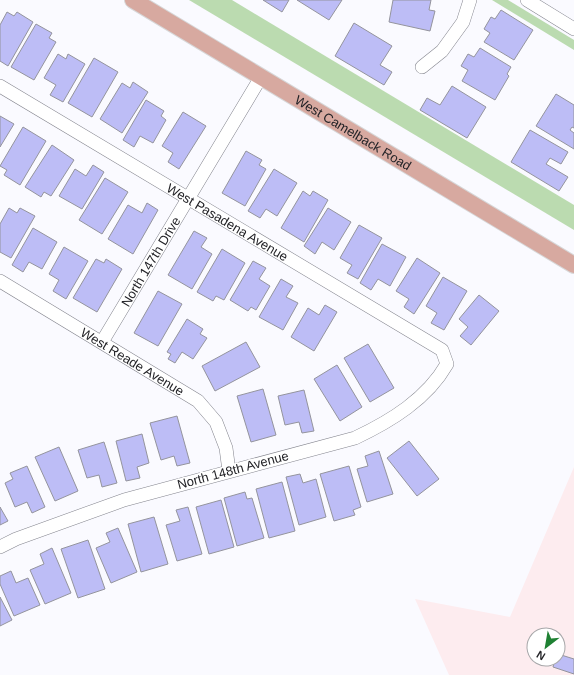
<svg xmlns="http://www.w3.org/2000/svg" width="574" height="675" font-family="Arial,sans-serif">
	<style>
		.commercial { fill: #fdecef; fill-rule: evenodd }
		.green { fill: #bbdbb0 }
		.building { fill: #bdbdf6; stroke: #94949d }
		.lines { fill: none; stroke-linecap: round; stroke-linejoin: round }
		.minor-casing { stroke: #84858e; stroke-width: 14 }
		.major-casing { stroke: #d7d7d8; stroke-width: 18 }
		.minor { stroke: #fff; stroke-width: 13 }
		.major { stroke: #d7a9a0; stroke-width: 16 }
		.labels { text-anchor: middle; dominant-baseline: central; stroke-width: 3; stroke-linejoin: round; paint-order: stroke }
		.street-label { font-size: 13px; fill: #232327; stroke: #fff }
	</style>
	<rect width="100%" height="100%" fill="#fafaff"/>
	<path class="commercial" d="M574 467V675H449L415 599 510 617ZM534 635H558V659H534Z"/>
	<g class="green">
		<polygon points="189,0 232,0 574,205 574,230"/>
		<polygon points="492,0 508,0 574,40 574,50"/>
	</g>
	<g class="building">
		<polygon points="263,0 289,0 282,12"/>
		<polygon points="297,0 342,0 329,20"/>
		<polygon points="393,0 431,0 429,10 435,11 430,31 389,22"/>
		<polygon points="501,10 533,30 514,60 484,42 490,33 484,29 491,17 495,19"/>
		<polygon points="7,12 14,16 17,12 33,22 8,66 0,61 0,25"/>
		<polygon points="354,23 392,46 380,65 392,72 384,85 335,56"/>
		<polygon points="36,24 52,33 49,38 56,42 34,80 11,67"/>
		<polygon points="480,48 511,67 507,74 509,76 495,100 462,81 468,70 461,66 468,54 474,57"/>
		<polygon points="58,54 66,59 68,54 85,64 63,102 50,95 56,85 44,78"/>
		<polygon points="94,58 118,72 92,117 68,103"/>
		<polygon points="133,82 148,92 122,133 100,119 122,83 130,88"/>
		<polygon points="452,86 486,107 467,138 420,110 427,98 440,105"/>
		<polygon points="556,94 574,105 574,128 572,127 570,130 574,133 574,149 536,126"/>
		<polygon points="146,100 164,111 161,116 166,120 153,143 140,136 134,147 123,140"/>
		<polygon points="183,112 206,126 179,169 168,162 173,153 162,146"/>
		<polygon points="0,116 14,124 0,147"/>
		<polygon points="23,127 46,141 20,185 4,175 7,170 0,166"/>
		<polygon points="530,130 568,152 561,164 550,158 546,164 568,177 559,191 511,162"/>
		<polygon points="52,145 74,160 51,196 44,192 41,197 25,187"/>
		<polygon points="246,151 262,160 259,165 266,169 245,206 222,193"/>
		<polygon points="93,165 104,172 82,209 59,196 75,169 86,176"/>
		<polygon points="274,169 297,183 277,216 266,209 260,218 248,211"/>
		<polygon points="105,178 128,192 102,234 79,220"/>
		<polygon points="303,191 310,196 313,191 328,200 304,242 281,228"/>
		<polygon points="147,203 158,210 133,254 108,239 128,205 142,213"/>
		<polygon points="9,208 17,213 20,208 35,216 11,258 0,252 0,224"/>
		<polygon points="328,208 351,222 334,250 322,242 315,254 304,246"/>
		<polygon points="359,225 382,238 358,279 347,273 352,265 340,258"/>
		<polygon points="33,228 57,242 42,269 29,262 23,272 12,265"/>
		<polygon points="194,231 207,238 201,247 212,254 192,289 168,275"/>
		<polygon points="382,244 406,257 390,286 378,279 371,290 360,283"/>
		<polygon points="64,247 88,261 66,299 53,291 59,280 49,274"/>
		<polygon points="222,249 245,263 224,300 216,296 213,301 197,292"/>
		<polygon points="417,258 440,273 414,314 404,307 409,299 396,291"/>
		<polygon points="96,259 104,263 106,259 122,269 97,312 73,298"/>
		<polygon points="253,261 266,268 259,279 270,286 256,310 251,307 248,311 230,300"/>
		<polygon points="443,277 467,291 444,330 431,323 437,313 426,306"/>
		<polygon points="281,279 293,286 286,297 298,303 283,330 259,317"/>
		<polygon points="158,291 182,304 158,346 134,333"/>
		<polygon points="479,295 499,311 471,345 460,336 468,327 459,319"/>
		<polygon points="325,305 337,312 314,351 291,337 308,308 319,315"/>
		<polygon points="187,319 203,329 200,334 207,338 193,359 182,352 175,363 168,359 171,354 167,352"/>
		<polygon points="246,342 260,367 215,391 202,366"/>
		<polygon points="368,344 394,388 370,402 344,358"/>
		<polygon points="337,365 362,407 340,421 314,379"/>
		<polygon points="263,389 276,435 251,442 237,396"/>
		<polygon points="304,390 314,431 302,433 299,422 285,425 278,396"/>
		<polygon points="177,416 190,463 177,466 174,456 161,460 150,423"/>
		<polygon points="142,434 149,463 137,467 140,478 126,481 116,441"/>
		<polygon points="409,441 439,479 417,496 387,458"/>
		<polygon points="104,442 117,483 102,487 99,475 87,478 78,450"/>
		<polygon points="59,447 78,491 55,501 35,457"/>
		<polygon points="379,451 393,494 367,502 357,469 368,466 365,456"/>
		<polygon points="27,466 45,507 32,513 27,502 15,507 5,483 13,479 10,473"/>
		<polygon points="349,466 361,507 353,510 355,515 334,521 320,474"/>
		<polygon points="300,474 303,483 316,479 326,517 299,525 286,477"/>
		<polygon points="282,482 295,531 269,538 256,489"/>
		<polygon points="245,492 247,499 252,498 264,538 237,546 224,498"/>
		<polygon points="221,500 234,547 209,554 196,507"/>
		<polygon points="0,507 8,521 0,525"/>
		<polygon points="188,507 202,554 177,561 166,525 180,521 176,510"/>
		<polygon points="154,517 168,564 141,572 128,524"/>
		<polygon points="118,528 137,572 111,583 96,548 110,542 106,533"/>
		<polygon points="88,540 105,589 78,598 61,549"/>
		<polygon points="52,548 71,593 45,604 30,570 44,564 40,554"/>
		<polygon points="11,571 16,583 28,578 40,605 14,616 0,584 0,576"/>
		<polygon points="0,597 12,620 0,626"/>
		<polygon points="558,654 574,659 574,674 553,667 555,659 558,659"/>
	</g>
	<g class="lines">
		<defs>
			<g id="minor">
				<polyline points="527,0 574,29"/>
				<polyline points="422,67 442,51 463,22 470,0"/>
				<path id="s1" d="M0 86 442 350 447 364C427 399 391 421 355 438L124 500 16 539 0 547"/>
				<path id="s2" d="M0 281 198 401 216 422 226 448 229 471"/>
				<path id="s3" d="M102 342 261 77"/>
			</g>
			<g id="major">
				<path id="s4" d="M133 0 574 265"/>
			</g>
		</defs>
		<use href="#minor" class="minor-casing"/>
		<use href="#major" class="major-casing"/>
		<use href="#minor" class="minor"/>
		<use href="#major" class="major"/>
	</g>
	<g class="labels">
		<g class="street-label">
			<text stroke="none"><textPath href="#s4" startOffset="257">West Camelback Road</textPath></text>
			<text stroke="none"><textPath href="#s1" startOffset="265">West Pasadena Avenue</textPath></text>
			<text stroke="none"><textPath href="#s3" startOffset="94">North 147th Drive</textPath></text>
			<text stroke="none"><textPath href="#s2" startOffset="155">West Reade Avenue</textPath></text>
			<text transform="translate(233 470) rotate(-15)">North 148th Avenue</text>
		</g>
	</g>
	<g transform="translate(546 647) rotate(211)"><circle r="19" fill="#ffffff" stroke="#a7a7a9"/>
	<path d="M0-3L7 15L0 10L-7 15Z" fill="#1f8133"/>
	<text y="-6" font-size="11" font-weight="bold" text-anchor="middle" fill="#232327">N</text>
	</g>
</svg>
